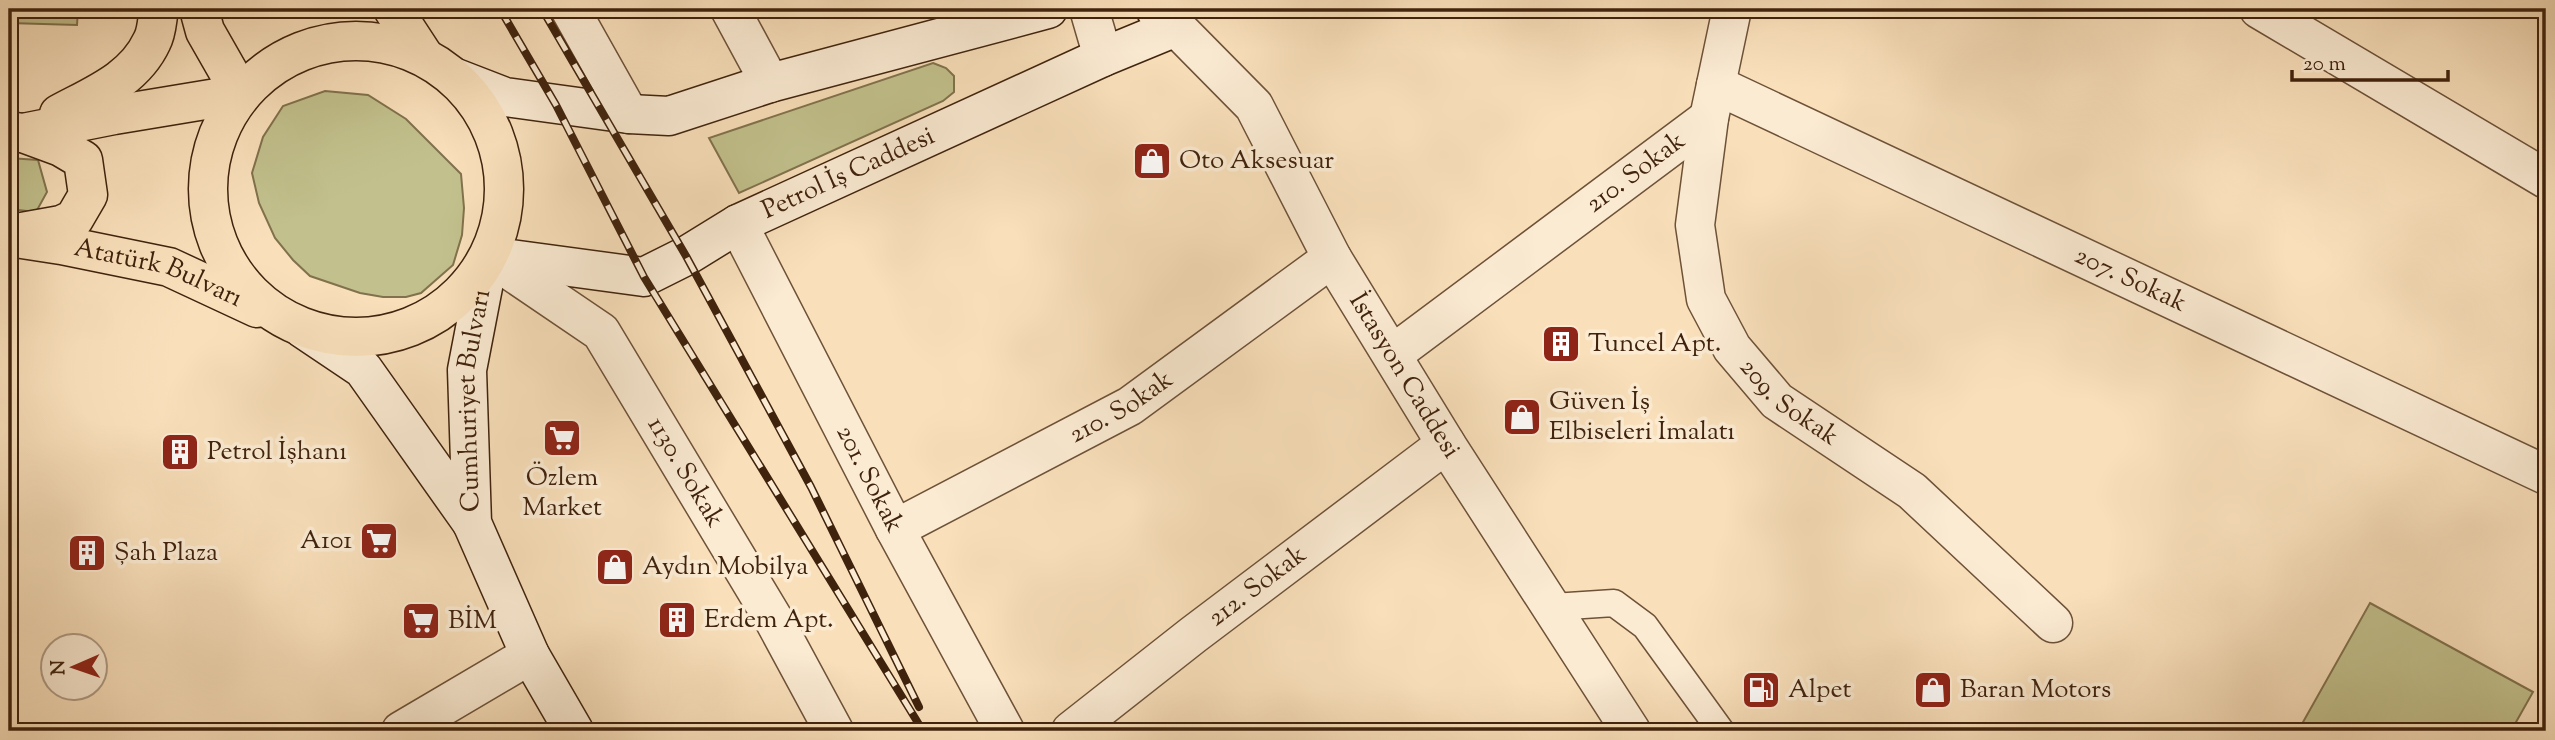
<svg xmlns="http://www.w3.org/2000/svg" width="2555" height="740" font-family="'Sorts Mill Goudy',serif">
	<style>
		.green { fill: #c2c18d; stroke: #81724d; stroke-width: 2 }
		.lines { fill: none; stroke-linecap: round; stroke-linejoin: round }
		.service-casing { stroke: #6e5238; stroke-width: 29 }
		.pedestrian-casing { stroke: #6e5238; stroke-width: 41 }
		.minor-casing { stroke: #6e5238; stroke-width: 41 }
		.tertiary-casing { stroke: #6e5238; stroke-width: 41 }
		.secondary-casing { stroke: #40230d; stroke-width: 41 }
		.primary-casing { stroke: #40230d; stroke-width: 41 }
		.service { stroke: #fbebd3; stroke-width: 26 }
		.pedestrian { stroke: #fbebd3; stroke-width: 38 }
		.minor { stroke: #fbebd3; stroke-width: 38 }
		.tertiary { stroke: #fbebd3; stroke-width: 38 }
		.secondary { stroke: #fbebd3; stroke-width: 38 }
		.primary { stroke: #f9e0bb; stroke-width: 38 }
		.rail-casing { stroke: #40230d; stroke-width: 8 }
		.rail { stroke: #fbebd3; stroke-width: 5; stroke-dasharray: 16; stroke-linecap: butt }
		.labels { text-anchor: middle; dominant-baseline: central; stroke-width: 7; stroke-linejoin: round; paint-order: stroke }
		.poi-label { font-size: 26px; fill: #40230d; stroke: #fbebd3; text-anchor: start }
		.street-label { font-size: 26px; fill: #40230d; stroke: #fbebd3 }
	</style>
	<rect width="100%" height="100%" fill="#f9e0bb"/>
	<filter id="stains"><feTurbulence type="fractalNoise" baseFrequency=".00286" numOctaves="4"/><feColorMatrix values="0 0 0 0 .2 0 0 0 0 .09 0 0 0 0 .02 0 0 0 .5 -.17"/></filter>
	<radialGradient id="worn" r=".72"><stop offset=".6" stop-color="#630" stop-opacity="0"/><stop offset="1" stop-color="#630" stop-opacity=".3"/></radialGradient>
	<g class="green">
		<polygon points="9,9 78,9 77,25 9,23"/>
		<polygon points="933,63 946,68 954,76 954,92 943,101 739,193 709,138"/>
		<polygon points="325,91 368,95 406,119 461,174 464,208 462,235 453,265 421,293 406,297 383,297 360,293 310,276 293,260 275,238 259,203 252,173 263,137 283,106"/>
		<polygon points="9,158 38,160 47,192 36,212 9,209"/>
		<polygon points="2370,603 2533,692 2511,731 2298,731"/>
	</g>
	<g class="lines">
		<defs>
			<polyline id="service" points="1553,607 1614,603 1645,626 1721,731"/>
			<g id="pedestrian">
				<path id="s1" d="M895 529 1130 406 1332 258"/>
				<path id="s2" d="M1071 731 1193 635 1446 444"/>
			</g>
			<g id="minor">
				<polyline points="570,9 629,114"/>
				<polyline points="730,9 770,83"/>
				<polyline points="1089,9 1103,57"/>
				<path id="s3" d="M1732 9 1709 118 1695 225 1706 299 1732 348 1777 401 1912 491 2053 623"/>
				<polyline points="2259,9 2546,179"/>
				<path id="s4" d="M1716 85 2546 475"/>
				<path id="s5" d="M738 224 895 529 1005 731"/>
				<path id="s6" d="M489 256 601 332 774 620 834 731"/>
				<path id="s7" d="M1393 354 1709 118"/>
				<polyline points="401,731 530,655"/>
			</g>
			<g id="tertiary">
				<path id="s8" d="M1176 27 1254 106 1332 258 1446 444 1631 731"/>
			</g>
			<g id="secondary">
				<polyline points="456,78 505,97 629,114 669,116 770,83 1048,9"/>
				<polyline points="302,328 363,369 472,523"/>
				<path id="s9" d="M574 731 530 655 472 523 467 370 489 256 644 277 686 256 738 224 1103 57 1176 27 1155 9"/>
			</g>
			<g id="primary">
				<polyline points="393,9 423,55"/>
				<circle cx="356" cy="189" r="148"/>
				<path d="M59 114C94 95 134 80 152 41 157 32 157 19 159 9"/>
				<polyline points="9,131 23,133 114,115 241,94 205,31 199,9"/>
				<polyline points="22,232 61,225 74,219 88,195 83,160 61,147 23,133"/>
				<path id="s10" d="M9 237 61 245 169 267 257 308"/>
			</g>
		</defs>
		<use href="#service" class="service-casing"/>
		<use href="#pedestrian" class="pedestrian-casing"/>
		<use href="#minor" class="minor-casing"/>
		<use href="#tertiary" class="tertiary-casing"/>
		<use href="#secondary" class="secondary-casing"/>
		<use href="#primary" class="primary-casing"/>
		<use href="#service" class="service"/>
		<use href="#pedestrian" class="pedestrian"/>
		<use href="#minor" class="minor"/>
		<use href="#tertiary" class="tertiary"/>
		<use href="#secondary" class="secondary"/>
		<use href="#primary" class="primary"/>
		<defs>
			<g id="rail">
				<polyline points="500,9 556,105 644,277 923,731"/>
				<polyline points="542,9 686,256 811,487 919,707"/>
			</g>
		</defs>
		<use href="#rail" class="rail-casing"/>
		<use href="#rail" class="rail"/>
	</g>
	<defs>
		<symbol id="shop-square" viewBox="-11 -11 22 22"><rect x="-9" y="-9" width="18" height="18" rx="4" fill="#8f2418" stroke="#fbebd3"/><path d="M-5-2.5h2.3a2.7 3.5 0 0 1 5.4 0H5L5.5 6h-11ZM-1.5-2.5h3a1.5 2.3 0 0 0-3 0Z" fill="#fff"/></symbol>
		<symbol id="building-square" viewBox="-11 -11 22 22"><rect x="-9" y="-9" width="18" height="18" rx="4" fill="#8f2418" stroke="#fbebd3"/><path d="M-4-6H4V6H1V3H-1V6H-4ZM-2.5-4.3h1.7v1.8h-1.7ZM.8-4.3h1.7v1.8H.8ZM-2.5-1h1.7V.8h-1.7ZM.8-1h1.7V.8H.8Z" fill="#fff"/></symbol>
		<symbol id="supermarket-square" viewBox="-11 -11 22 22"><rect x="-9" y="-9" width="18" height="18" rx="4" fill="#8f2418" stroke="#fbebd3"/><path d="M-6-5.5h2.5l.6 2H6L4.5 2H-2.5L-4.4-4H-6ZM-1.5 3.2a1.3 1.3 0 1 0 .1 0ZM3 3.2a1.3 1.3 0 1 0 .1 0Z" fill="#fff"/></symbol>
		<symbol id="fuel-square" viewBox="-11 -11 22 22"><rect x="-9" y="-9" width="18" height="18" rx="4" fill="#8f2418" stroke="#fbebd3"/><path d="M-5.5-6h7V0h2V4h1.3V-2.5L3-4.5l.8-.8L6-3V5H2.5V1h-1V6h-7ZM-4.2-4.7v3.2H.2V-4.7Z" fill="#fff"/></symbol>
	</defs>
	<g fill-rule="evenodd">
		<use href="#shop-square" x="1130" y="139" width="44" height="44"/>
		<use href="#building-square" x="1539" y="322" width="44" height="44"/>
		<use href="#shop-square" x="1500" y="395" width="44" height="44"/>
		<use href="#supermarket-square" x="540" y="416" width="44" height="44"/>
		<use href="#building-square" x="158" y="430" width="44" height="44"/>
		<use href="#supermarket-square" x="357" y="519" width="44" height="44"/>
		<use href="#building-square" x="65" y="531" width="44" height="44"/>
		<use href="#shop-square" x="593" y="545" width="44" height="44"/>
		<use href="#building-square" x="655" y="598" width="44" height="44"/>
		<use href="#supermarket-square" x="399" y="599" width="44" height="44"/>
		<use href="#fuel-square" x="1739" y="668" width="44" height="44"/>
		<use href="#shop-square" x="1911" y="668" width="44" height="44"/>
	</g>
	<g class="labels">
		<g class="poi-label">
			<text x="1179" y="161">Oto Aksesuar</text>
			<text x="1588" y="344">Tuncel Apt.</text>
			<text x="1549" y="402">Güven İş<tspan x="1549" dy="30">Elbiseleri İmalatı</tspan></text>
			<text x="207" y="452">Petrol İşhanı</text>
			<text x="562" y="478" text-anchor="middle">Özlem<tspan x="562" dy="30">Market</tspan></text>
			<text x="352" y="541" text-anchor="end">A101</text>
			<text x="114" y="553">Şah Plaza</text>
			<text x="642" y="567">Aydın Mobilya</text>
			<text x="704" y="620">Erdem Apt.</text>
			<text x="448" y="621">BİM</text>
			<text x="1788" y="690">Alpet</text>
			<text x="1960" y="690">Baran Motors</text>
		</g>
		<g class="street-label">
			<text stroke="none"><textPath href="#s9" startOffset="887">Petrol İş Caddesi</textPath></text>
			<text stroke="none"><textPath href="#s7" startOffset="303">210. Sokak</textPath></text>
			<text stroke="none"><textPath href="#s10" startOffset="154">Atatürk Bulvarı</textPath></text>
			<text stroke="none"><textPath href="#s4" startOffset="458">207. Sokak</textPath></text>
			<text stroke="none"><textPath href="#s8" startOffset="420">İstasyon Caddesi</textPath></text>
			<text stroke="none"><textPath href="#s9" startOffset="355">Cumhuriyet Bulvarı</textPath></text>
			<text stroke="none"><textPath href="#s3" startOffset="429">209. Sokak</textPath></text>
			<text stroke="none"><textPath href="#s1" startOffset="257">210. Sokak</textPath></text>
			<text stroke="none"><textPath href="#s6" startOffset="299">1130. Sokak</textPath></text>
			<text stroke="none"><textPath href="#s5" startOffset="287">201. Sokak</textPath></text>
			<text stroke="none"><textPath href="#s2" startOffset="236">212. Sokak</textPath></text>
		</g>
	</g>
	<rect width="2555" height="740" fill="none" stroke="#f9e0bb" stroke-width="35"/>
	<rect x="10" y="10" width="2534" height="719" fill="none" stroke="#40230d" stroke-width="3.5"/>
	<rect x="18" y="18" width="2520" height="705" fill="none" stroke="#40230d" stroke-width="2"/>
	<g transform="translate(74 667) rotate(268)"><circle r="33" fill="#fbebd3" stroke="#b09b84" stroke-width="2"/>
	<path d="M0-5L12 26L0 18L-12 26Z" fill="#8f2418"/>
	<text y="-10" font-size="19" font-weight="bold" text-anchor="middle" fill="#40230d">N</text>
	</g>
	<path d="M2292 70v10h156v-10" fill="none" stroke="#40230d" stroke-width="3.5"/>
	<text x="2303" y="70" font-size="21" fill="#40230d" stroke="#fbebd3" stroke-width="5" paint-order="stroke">20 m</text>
	<rect width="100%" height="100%" filter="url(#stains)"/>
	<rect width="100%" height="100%" fill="url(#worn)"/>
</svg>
